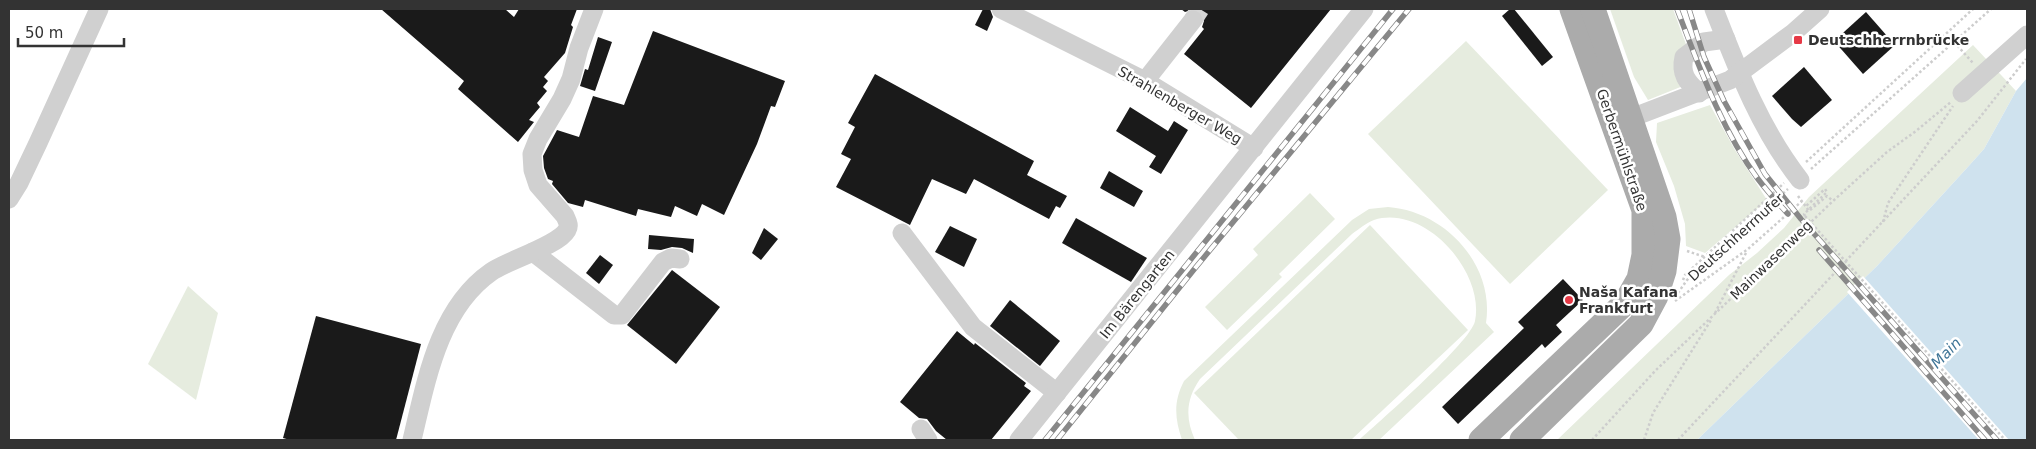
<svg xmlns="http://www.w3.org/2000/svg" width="2036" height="449" font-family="'DejaVu Sans',sans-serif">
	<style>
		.green { fill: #e6ecdf }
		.water { fill: #cfe2ee }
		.pier { fill: #fff }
		.building { fill: #1a1a1a }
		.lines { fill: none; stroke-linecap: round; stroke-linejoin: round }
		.minor-tunnel { stroke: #d6d6d6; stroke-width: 19; stroke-dasharray: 19 9; stroke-linecap: butt }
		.path { stroke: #cdcdcd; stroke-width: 2.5; stroke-dasharray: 2.5 2.5; stroke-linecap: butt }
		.minor { stroke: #d0d0d0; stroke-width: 19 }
		.major { stroke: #ababab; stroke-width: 25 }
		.rail-casing { stroke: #888; stroke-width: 5.5 }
		.rail { stroke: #fff; stroke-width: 4; stroke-dasharray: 11; stroke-linecap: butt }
		.path-bridge { stroke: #cdcdcd; stroke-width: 2.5; stroke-dasharray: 2.5 2.5; stroke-linecap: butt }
		.poi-dot { fill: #e63946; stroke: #fff; stroke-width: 2 }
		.labels { text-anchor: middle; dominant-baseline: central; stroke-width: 5; stroke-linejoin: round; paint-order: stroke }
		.poi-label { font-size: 14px; font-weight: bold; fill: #333; stroke: #fff; text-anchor: start }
		.street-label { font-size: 14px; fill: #333; stroke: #fff }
		.water-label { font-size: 15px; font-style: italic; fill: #3f7597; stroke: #fff }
	</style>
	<rect width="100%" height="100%" fill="#fff"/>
	<g class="green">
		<polygon points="1610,9 1673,9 1687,47 1683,86 1648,100 1634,77"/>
		<polygon points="1466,41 1608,190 1510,284 1368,134"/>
		<polygon points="1973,45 2016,91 1984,149 1966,169 1877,266 1697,440 1557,440 1729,275 1757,253 1784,228 1809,197"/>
		<polygon points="1710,105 1735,150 1767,200 1705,253 1686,246 1685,224 1674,186 1656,142 1657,123"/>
		<polygon points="1310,193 1335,219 1279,274 1282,277 1227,330 1205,307 1258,255 1253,249"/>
		<path d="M1388 207C1445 211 1495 265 1486 323L1494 332 1379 440H1359C1380 421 1471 342 1475 321 1485 272 1425 204 1374 220 1366 223 1359 229 1352 234L1200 379C1186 399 1185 418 1195 440H1182C1175 419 1173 402 1184 381L1352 220 1369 209Z"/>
		<polygon points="1370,225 1468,330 1351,440 1239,440 1194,393"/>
		<polygon points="188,286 218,313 196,400 148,364"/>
	</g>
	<polygon class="water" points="2027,78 2027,440 1697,440 1877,266 1966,169 1984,149 2016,91"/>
	<polygon class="pier" points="1863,276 2009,440 1979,440 1847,292"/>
	<g class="building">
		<polygon points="381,9 505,9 514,17 519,9 577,9 571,25 573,27 565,53 544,77 548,81 543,87 547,91 537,103 540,107 529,120 534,122 518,142 458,89 464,81"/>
		<polygon points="983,9 990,9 993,17 987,31 975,25"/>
		<polygon points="1181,9 1331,9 1251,108 1184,54 1204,29 1202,27 1204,21 1203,15 1200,11 1194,9 1185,12"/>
		<polygon points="1510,9 1514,9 1553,57 1542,66 1502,16"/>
		<polygon points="1866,12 1895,45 1863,74 1834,41"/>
		<polygon points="653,31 785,81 775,107 771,106 757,144 724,215 702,204 697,216 675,206 671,217 638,209 636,216 585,200 583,207 568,203 552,184 553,181 548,179 544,168 543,156 557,130 579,137 593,96 624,105"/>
		<polygon points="598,37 612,42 595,91 580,86 585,69 588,70"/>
		<polygon points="1804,67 1832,100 1801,127 1792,119 1772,96"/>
		<polygon points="875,74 1034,161 1027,175 1067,196 1060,208 1056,206 1049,219 974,179 966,194 932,179 910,225 836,187 851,159 841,154 855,127 848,123"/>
		<polygon points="1130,107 1168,131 1174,121 1188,130 1161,174 1149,167 1156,156 1116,131"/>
		<polygon points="1109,171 1143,191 1134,207 1100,188"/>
		<polygon points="1076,218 1147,258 1131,282 1062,243"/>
		<polygon points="950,226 977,239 964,267 935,252"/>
		<polygon points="764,228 778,239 761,260 752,253"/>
		<polygon points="649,235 694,239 693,253 682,248 672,247 661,250 648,249"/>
		<polygon points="600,255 613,265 599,284 586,273"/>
		<polygon points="672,270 720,307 676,364 627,325"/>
		<polygon points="1563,279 1583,300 1556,325 1562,332 1545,348 1542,344 1458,424 1442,407 1524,328 1518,322"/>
		<polygon points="1010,300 1060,341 1040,366 990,326"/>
		<polygon points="316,316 421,344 396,440 290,440 283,438"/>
		<polygon points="957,331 974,345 975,343 1026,383 1024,386 1031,391 991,440 947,440 936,431 927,419 919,418 900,402"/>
	</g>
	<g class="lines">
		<polyline class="minor-tunnel" points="1193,20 1200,9"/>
		<g class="path">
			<polyline points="1954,42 1973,63"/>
			<polyline points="1806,162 1973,9"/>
			<polyline points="1811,169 1991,9"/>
			<polyline points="1798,196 1809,211 1827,196 1833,201"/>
			<polyline points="1805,216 1804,214 1827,192 1825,189 1806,206"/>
			<polyline points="1883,222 1888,203 1953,106"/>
			<polyline points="1687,251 1705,257"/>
			<polyline points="1683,280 1685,275 1784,183"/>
			<polyline points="1678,293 1687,280 1788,189"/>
			<polyline points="1675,301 1748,249 1802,201"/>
			<polyline points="1715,313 1747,251"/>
			<polyline points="1592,440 1655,371 1833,201 1887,152 1916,131 1951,102"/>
			<polyline points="1644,440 1653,413 1711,320"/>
			<polyline points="1678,440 1977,121 2026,59"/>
		</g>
		<g class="minor">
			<polyline points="1001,9 1145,81 1254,148"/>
			<path d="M1714 9C1737 68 1760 129 1800 180"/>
			<polyline points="1145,81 1193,20"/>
			<path d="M1699 93C1687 82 1680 74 1684 57L1704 42 1726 39"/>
			<polyline points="1962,93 2027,35"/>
			<polyline points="1624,129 1631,118 1730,80 1793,33 1820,9"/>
			<polyline points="9,199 19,183 38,143 99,9"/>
			<polyline points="902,233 973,327 1057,393"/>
			<polyline points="533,252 614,315 622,315 663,262 671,258 680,259"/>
			<polyline points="921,429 928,440"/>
			<path d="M412 440C426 382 438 309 491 272 508 260 558 246 567 230 570 225 567 221 565 216L538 185 533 170 532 154 538 139 562 99 571 79 579 48 594 9"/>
			<polyline points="1019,440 1364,9"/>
		</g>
		<g class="major">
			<polyline points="1481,440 1626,302 1639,279 1644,255 1644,210 1572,9"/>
			<polyline points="1522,440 1641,324 1656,296 1664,271 1668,239 1664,217 1593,9"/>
		</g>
		<defs>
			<g id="rail">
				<path d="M1677 9C1699 66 1721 129 1758 179 1767 191 1778 203 1788 214"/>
				<polyline points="1689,9 1704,57 1724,101 1765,174 1801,219 1997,440"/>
				<polyline points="1819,250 1985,440"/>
				<polyline points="1045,440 1393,9"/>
				<polyline points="1057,440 1196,267 1409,9"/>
			</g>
		</defs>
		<use href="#rail" class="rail-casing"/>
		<use href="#rail" class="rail"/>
		<polyline class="path-bridge" points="1805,216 2005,440"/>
	</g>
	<g class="poi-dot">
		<rect x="1793" y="35" width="10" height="10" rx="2.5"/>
		<circle cx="1569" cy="300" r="5"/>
	</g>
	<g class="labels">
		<g class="poi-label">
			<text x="1808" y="40">Deutschherrnbrücke</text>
			<text x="1579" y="292">Naša Kafana<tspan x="1579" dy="16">Frankfurt</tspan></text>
		</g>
		<g class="street-label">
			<text transform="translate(1180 105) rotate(30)">Strahlenberger Weg</text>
			<text transform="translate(1622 150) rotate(71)">Gerbermühlstraße</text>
			<text transform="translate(1736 237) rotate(-42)">Deutschherrnufer</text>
			<text transform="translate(1771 260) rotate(-44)">Mainwasenweg</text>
			<text transform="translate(1137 294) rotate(-51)">Im Bärengarten</text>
		</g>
		<g class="water-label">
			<text transform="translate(1946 353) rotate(-46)">Main</text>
		</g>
	</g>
	<rect width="2036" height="449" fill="none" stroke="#333333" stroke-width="20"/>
	<path d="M18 38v8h106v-8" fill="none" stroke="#333333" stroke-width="2.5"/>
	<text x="25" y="38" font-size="15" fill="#333333" stroke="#ffffff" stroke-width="4" paint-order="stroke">50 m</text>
</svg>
